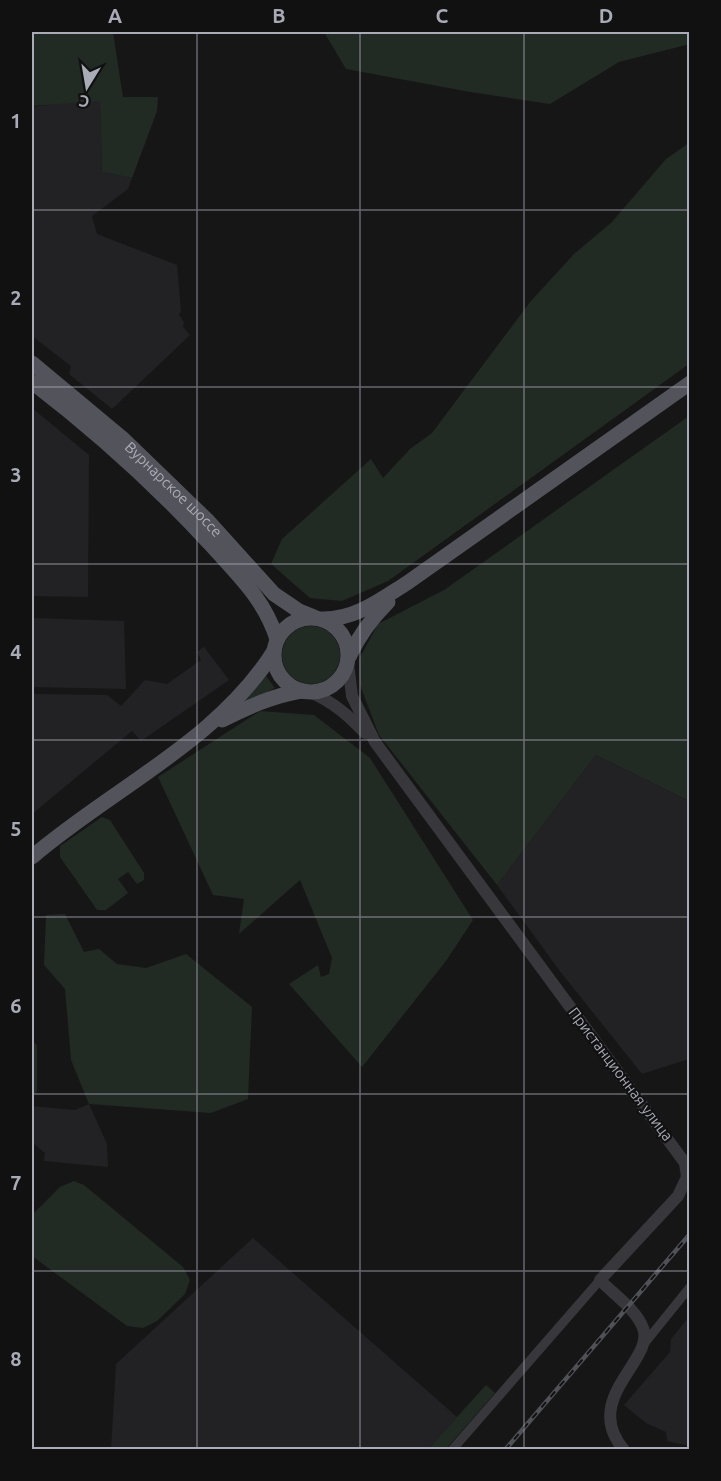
<svg xmlns="http://www.w3.org/2000/svg" width="721" height="1481" font-family="Ubuntu,sans-serif">
	<style>
		.built { fill: #222224 }
		.green { fill: #222a24 }
		.lines { fill: none; stroke-linecap: round; stroke-linejoin: round }
		.minor { stroke: #37373c; stroke-width: 9 }
		.tertiary { stroke: #37373c; stroke-width: 12 }
		.primary { stroke: #53545b; stroke-width: 15 }
		.rail-casing { stroke: #505157; stroke-width: 4.5 }
		.rail { stroke: #111112; stroke-width: 2; stroke-dasharray: 7; stroke-linecap: butt }
		.grid { fill: none; stroke: #a9abb6; stroke-width: 1.5; stroke-opacity: 0.55 }
		.labels { text-anchor: middle; dominant-baseline: central; stroke-width: 4.5; stroke-linejoin: round; paint-order: stroke }
		.street-label { font-size: 15px; fill: #a9abb6; stroke: #111112 }
		.neatline { fill: none; stroke: #a9abb6; stroke-width: 2 }
		.grid-label { font-size: 20px; text-anchor: middle; font-weight: bold; fill: #a9abb6 }
	</style>
	<rect width="100%" height="100%" fill="#161617"/>
	<g class="built">
		<polygon points="79,101 100,101 102,172 132,178 128,189 92,216 97,234 177,265 181,311 179,315 184,322 183,327 190,335 112,409 69,374 71,366 32,336 32,107"/>
		<polygon points="32,408 89,455 88,597 32,596"/>
		<polygon points="32,618 124,621 126,689 32,687"/>
		<polygon points="204,647 229,680 141,741 132,731 32,814 32,694 107,695 121,706 145,680 167,684 201,660 197,652"/>
		<polygon points="596,755 689,801 689,1059 642,1074 559,970 497,885"/>
		<polygon points="89,1104 107,1144 108,1167 44,1161 45,1153 32,1142 32,1106 75,1110"/>
		<polygon points="253,1238 457,1417 428,1449 111,1450 116,1364"/>
		<polygon points="689,1317 689,1446 667,1441 666,1432 646,1423 624,1405 670,1352 671,1339"/>
	</g>
	<g class="green">
		<polygon points="32,32 113,32 123,97 158,97 157,111 132,178 102,172 100,101 32,106"/>
		<polygon points="324,32 689,32 690,44 619,62 550,104 470,92 346,69"/>
		<polygon points="689,143 689,364 388,581 342,601 310,598 271,564 282,539 371,459 383,478 410,449 432,433 530,302 574,254 612,222 666,159"/>
		<polygon points="689,416 689,801 596,755 497,885 379,735 360,685 359,659 378,624 444,590"/>
		<circle cx="311" cy="655" r="29"/>
		<polygon points="266,676 275,688 238,706"/>
		<polygon points="260,711 314,715 370,758 473,920 446,961 362,1067 289,984 318,965 321,977 329,974 332,958 300,880 239,934 244,899 213,895 158,777"/>
		<polygon points="102,817 110,820 144,873 144,880 137,884 128,872 118,879 128,893 106,910 97,910 60,857 60,846"/>
		<polygon points="65,914 84,952 99,949 117,964 146,968 186,954 252,1007 248,1099 211,1113 89,1104 71,1060 65,989 44,965 46,915"/>
		<polygon points="32,1041 37,1045 37,1092 32,1096"/>
		<polygon points="74,1181 84,1185 183,1267 190,1280 185,1294 157,1321 143,1328 127,1326 32,1256 33,1214 60,1187"/>
		<polygon points="486,1385 495,1393 446,1449 428,1449"/>
	</g>
	<g class="lines">
		<g class="minor">
			<polyline points="644,1344 690,1287"/>
			<polyline points="452,1450 600,1280"/>
		</g>
		<g class="tertiary">
			<path d="M348 663 352 696 375 742 685 1163 687 1177 678 1196 600 1280C613 1294 636 1309 643 1328 656 1360 580 1398 624 1450"/>
			<path d="M310 692C333 702 348 715 365 733"/>
		</g>
		<g class="primary">
			<path id="s1" d="M32 363 122 438 208 521 274 594 299 611 314 617"/>
			<path d="M32 382C96 431 157 486 212 546 239 576 264 599 277 639"/>
			<circle cx="311" cy="655" r="37"/>
			<path d="M323 619C356 619 380 600 407 583L690 383"/>
			<path d="M349 657C359 635 371 619 388 602"/>
			<path d="M222 720C248 707 272 696 301 691"/>
			<path d="M32 857C111 789 218 741 274 651"/>
		</g>
		<defs>
			<polyline id="rail" points="505,1450 690,1234"/>
		</defs>
		<use href="#rail" class="rail-casing"/>
		<use href="#rail" class="rail"/>
	</g>
	<path class="grid" d="M197 32V1450M360 32V1450M524 32V1450M32 210H690M32 387H690M32 564H690M32 740H690M32 917H690M32 1094H690M32 1271H690"/>
	<g class="labels">
		<g class="street-label">
			<text stroke="none"><textPath href="#s1" startOffset="190">Вурнарское шоссе</textPath></text>
			<text transform="translate(621 1074) rotate(53)">Пристанционная улица</text>
		</g>
	</g>
	<rect width="721" height="1481" fill="none" stroke="#111112" stroke-width="66"/>
	<g transform="translate(87 87) rotate(191)" stroke="#111112" stroke-width="4.5" paint-order="stroke">
	<path d="M0-4.5L10 22L0 15L-10 22Z" fill="#a9abb6"/>
	<text y="-9" font-size="16" font-weight="bold" text-anchor="middle" fill="#a9abb6">С</text>
	</g>
	<rect x="33" y="33" width="655" height="1415" class="neatline"/>
	<g class="grid-label">
		<text x="115" y="23">A</text>
		<text x="279" y="23">B</text>
		<text x="442" y="23">C</text>
		<text x="606" y="23">D</text>
		<text x="16" y="128">1</text>
		<text x="16" y="305">2</text>
		<text x="16" y="482">3</text>
		<text x="16" y="659">4</text>
		<text x="16" y="836">5</text>
		<text x="16" y="1013">6</text>
		<text x="16" y="1190">7</text>
		<text x="16" y="1366">8</text>
	</g>
</svg>
